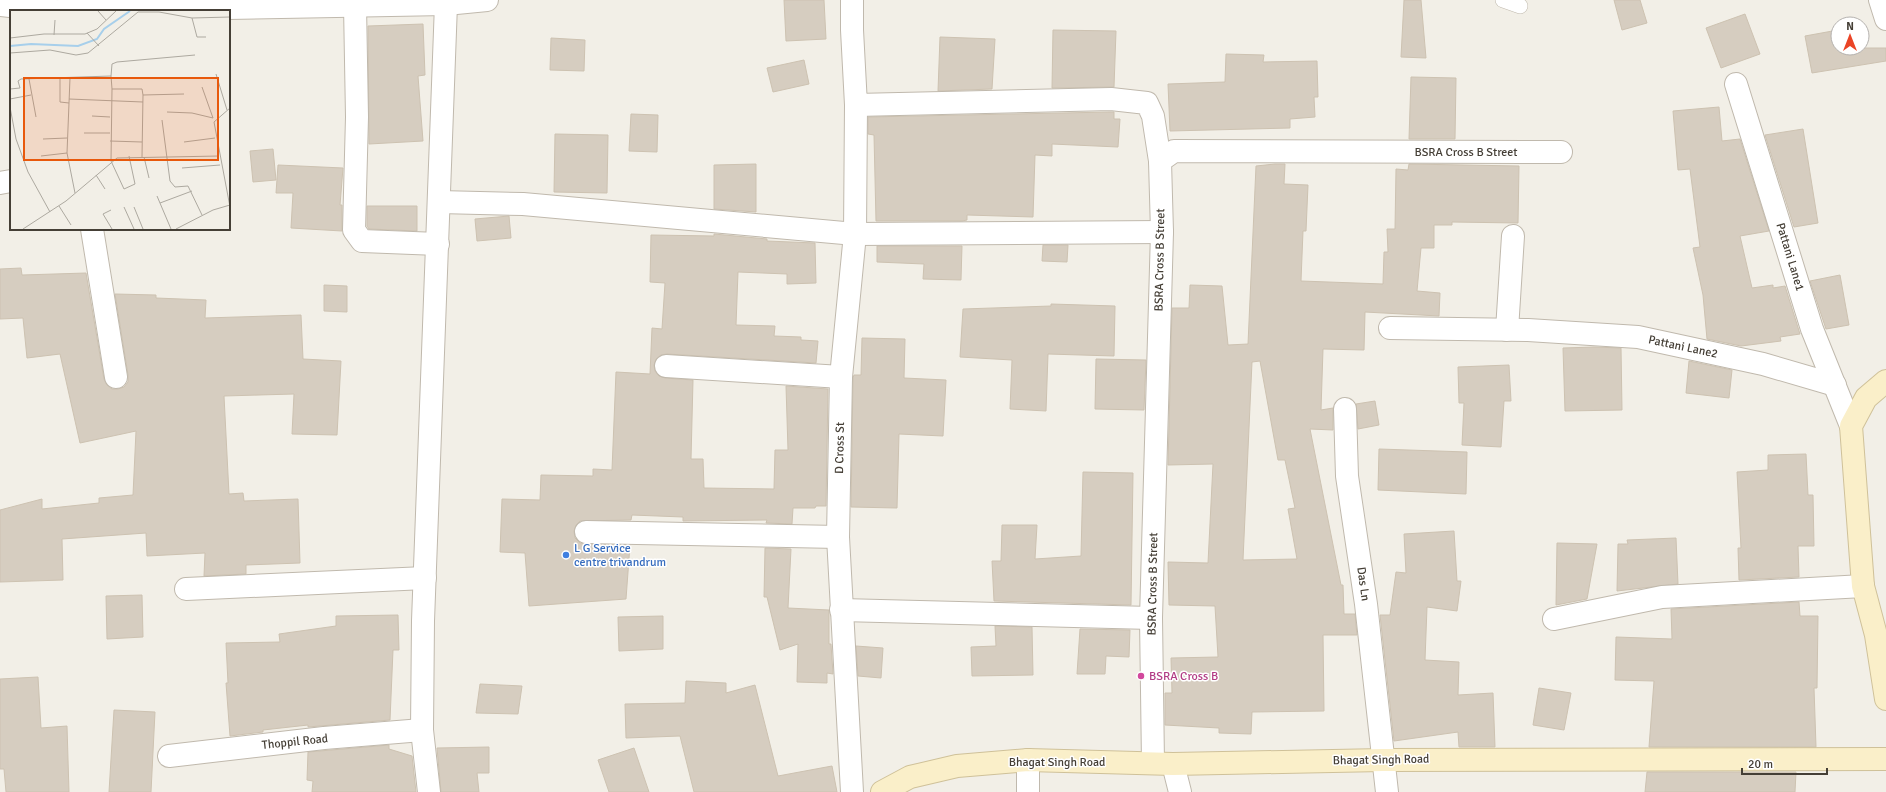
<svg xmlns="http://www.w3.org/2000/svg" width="1886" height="792" font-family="Signika,sans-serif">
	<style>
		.building { fill: #d6cdc0; stroke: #cdc2b1; fill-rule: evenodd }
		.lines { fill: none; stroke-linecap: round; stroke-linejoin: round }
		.lane-casing { stroke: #c0b9ad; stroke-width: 16 }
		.street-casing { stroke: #c0b9ad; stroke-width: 24 }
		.secondary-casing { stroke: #cfc199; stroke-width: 24 }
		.lane { stroke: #fff; stroke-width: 15 }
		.street { stroke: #fff; stroke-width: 22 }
		.secondary { stroke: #faefc9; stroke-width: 22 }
		.shop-dot { fill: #3f7fe0; stroke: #fff; stroke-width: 1.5 }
		.hotel-dot { fill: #d1479c; stroke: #fff; stroke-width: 1.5 }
		.labels { text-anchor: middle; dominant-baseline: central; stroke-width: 3; stroke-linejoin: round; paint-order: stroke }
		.street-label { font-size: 12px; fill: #453f36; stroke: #fff }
		.shop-label { font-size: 12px; fill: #366cbe; stroke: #fff; text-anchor: start }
		.hotel-label { font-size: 12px; fill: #b23c85; stroke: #fff; text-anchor: start }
		.inset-river { fill: none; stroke: #a7cfeb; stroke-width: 2 }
		.inset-road { fill: none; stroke: #ada9a0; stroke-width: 1 }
		.view { fill: #e8590c; fill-opacity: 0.15; stroke: #e8590c; stroke-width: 2 }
		.inset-edge { fill: none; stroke: #453f36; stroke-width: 2 }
	</style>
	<rect width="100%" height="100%" fill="#f2efe7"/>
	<g class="building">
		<polygon points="784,0 824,0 826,39 786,41"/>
		<polygon points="1404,0 1421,0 1426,58 1401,57"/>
		<polygon points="1614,0 1640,0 1647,23 1622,30"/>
		<polygon points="1745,14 1760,54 1721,68 1706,28"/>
		<polygon points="423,24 425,75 418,76 423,141 369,144 368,26"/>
		<polygon points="1053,30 1116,31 1114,87 1052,88"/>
		<polygon points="1838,30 1838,48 1886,48 1886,61 1812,73 1805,36"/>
		<polygon points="940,37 995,39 992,89 938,91"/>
		<polygon points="551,38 585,40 584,71 550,70"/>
		<polygon points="1226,54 1264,55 1263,62 1317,61 1318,97 1314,97 1315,117 1290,119 1290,128 1170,131 1168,84 1225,82"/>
		<polygon points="804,60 809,84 773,92 767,68"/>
		<polygon points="1411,77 1456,78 1455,139 1409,139"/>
		<polygon points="1719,107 1722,141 1740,139 1769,231 1740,236 1752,288 1773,285 1773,288 1785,286 1800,334 1780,337 1781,341 1741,346 1707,339 1703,295 1693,248 1700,247 1690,169 1678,170 1673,111"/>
		<polygon points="1110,112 1114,112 1114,119 1120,119 1118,147 1052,144 1052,156 1035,155 1033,217 967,215 967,220 962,221 876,221 874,135 868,134 868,117"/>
		<polygon points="631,114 658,115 657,152 629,151"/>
		<polygon points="1803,129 1818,223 1794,227 1765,135"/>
		<polygon points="555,134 608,135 607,193 554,192"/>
		<polygon points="273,149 276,180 253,182 250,151"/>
		<polygon points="756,164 756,212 714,209 714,165"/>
		<path d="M1275 164H1285L1284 184 1308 185 1306 231H1303L1301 281 1383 284 1384 252H1388L1387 229H1395L1396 169 1408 170 1409 164 1519 166 1518 223 1452 222V225H1434V248H1421L1417 291 1440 293 1439 316 1365 312 1364 350 1323 349 1321 410 1333 408V430L1310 429 1341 585H1343L1344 614H1355L1357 635H1323L1324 711 1252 712 1251 734 1219 733V728L1165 725V693H1172L1171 658 1218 657 1215 606 1169 605 1168 562 1208 563 1213 464 1168 465 1172 308H1189L1190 285 1222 286 1228 345 1248 344 1256 166ZM1260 361 1278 460H1285L1295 508 1288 509 1297 559 1243 560 1252 362Z"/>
		<polygon points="278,165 343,168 340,205 342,205 342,231 291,228 293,193 276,193"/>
		<polygon points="367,206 417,206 417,231 369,229 367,226"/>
		<polygon points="509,216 511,238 477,241 475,219"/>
		<polygon points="714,234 767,239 767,241 815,243 816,283 787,284 787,274 738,272 736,325 775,326 774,336 801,337 801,340 818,341 816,363 667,354 661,355 656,359 654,365 655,371 659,376 665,378 693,380 691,459 703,459 704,488 774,489 775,450 788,450 786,386 828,389 826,506 816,506 815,508 793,508 792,524 766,523 767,520 683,521 683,517 632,515 631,520 580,521 576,525 574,531 575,538 580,543 630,545 626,599 529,606 525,553 500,552 502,499 540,500 541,475 593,476 593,469 612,470 616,372 650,374 652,328 662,329 665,283 650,282 651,235 714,236"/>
		<polygon points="1043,245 1068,245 1067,262 1042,261"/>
		<polygon points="877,246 962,246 961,280 923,279 924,264 877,262"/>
		<polygon points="21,268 22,275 86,273 104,379 107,385 112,389 118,389 124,387 128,382 128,375 115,294 156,295 156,298 206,300 205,318 301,315 303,359 341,361 337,435 292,434 294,394 224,396 229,494 243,493 244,501 298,499 300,563 246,565 246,574 204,576 205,553 147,556 146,533 62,539 63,580 0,582 0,510 42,499 42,509 99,503 99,498 133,495 136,431 80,443 60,354 27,358 23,318 0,319 0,269"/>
		<polygon points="1840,275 1849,325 1826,329 1810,281"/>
		<polygon points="324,285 347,286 347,312 324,311"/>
		<polygon points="1051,304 1115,306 1114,356 1048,354 1046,411 1010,409 1012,360 960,357 963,309 1051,306"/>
		<polygon points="862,338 905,339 904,378 946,380 943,436 899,434 897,508 851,507 853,378 854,375 861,375"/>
		<polygon points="1594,347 1621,348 1622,410 1565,411 1563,348"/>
		<polygon points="1096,359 1146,360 1144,410 1095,409"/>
		<polygon points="1689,361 1732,370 1729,398 1686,393"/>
		<polygon points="1509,365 1511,401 1504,401 1501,447 1462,445 1464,403 1459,403 1458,367"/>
		<polygon points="1375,401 1379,425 1358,429 1356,404"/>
		<polygon points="1379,449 1467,452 1466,494 1378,490"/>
		<polygon points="1806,454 1808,495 1813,495 1814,546 1798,546 1799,577 1739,580 1738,548 1741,548 1737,472 1768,470 1768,455"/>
		<polygon points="1083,472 1133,473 1131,605 994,601 992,561 1001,561 1002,525 1037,525 1035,559 1081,556"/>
		<polygon points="1454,531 1457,581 1461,581 1457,611 1427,607 1425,660 1459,662 1458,695 1493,693 1495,747 1459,747 1458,732 1394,741 1380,615 1390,615 1396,572 1406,573 1404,534"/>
		<polygon points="1676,538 1678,584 1617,591 1618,544 1628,544 1627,540"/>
		<polygon points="1557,543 1597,544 1587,599 1556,605"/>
		<polygon points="765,548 791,549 788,608 829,610 829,644 831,644 833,674 827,673 827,683 797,682 798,644 780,650 767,597 764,597"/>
		<polygon points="142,595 143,637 107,639 106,596"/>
		<polygon points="1799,602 1800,616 1818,616 1817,688 1814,688 1816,747 1649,747 1654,681 1615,680 1616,637 1672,639 1671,609"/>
		<polygon points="398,615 399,650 393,650 390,720 308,727 308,725 263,730 263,732 230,736 226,683 228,683 226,643 280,642 279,634 336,626 336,616"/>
		<polygon points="663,616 663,649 619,651 618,617"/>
		<polygon points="995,626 1032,627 1033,675 972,676 971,647 996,646"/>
		<polygon points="1080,629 1130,630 1129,657 1106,656 1105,674 1077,674"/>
		<polygon points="856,646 883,648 881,678 858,676"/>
		<polygon points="38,677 41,728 67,726 69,792 6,792 4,769 0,769 0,679"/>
		<polygon points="686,681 726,683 726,693 755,685 778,776 832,766 837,792 694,792 680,736 626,738 625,704 685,703"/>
		<polygon points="480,684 522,686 518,714 476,713"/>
		<polygon points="1539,688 1571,693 1564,730 1533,725"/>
		<polygon points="114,710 155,712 151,792 109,792"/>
		<polygon points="389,745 389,749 412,756 416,792 312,792 313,781 307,780 308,752"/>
		<polygon points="489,747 489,773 477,773 479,792 441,792 437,748"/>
		<polygon points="634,748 649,792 609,792 598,760"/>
		<polygon points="1647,772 1796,772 1795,792 1645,792"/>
	</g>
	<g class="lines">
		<defs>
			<polyline id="lane" points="1503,0 1520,6"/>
			<g id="street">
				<polyline points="852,0 852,30 856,105 1111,99 1147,103 1153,116 1160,161"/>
				<polyline points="1880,0 1886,19"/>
				<polyline points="0,5 55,11"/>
				<polyline points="355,5 357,117 354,230 362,241 438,244"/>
				<polyline points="59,11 446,4 487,0"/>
				<polyline points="1736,84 1812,329 1851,426"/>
				<polyline points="0,183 11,181"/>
				<polyline points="439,202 523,204 855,234 1162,232"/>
				<polyline points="92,229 116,377"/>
				<polyline points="1390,328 1528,330 1638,337 1763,364 1835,385"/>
				<polyline points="1507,330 1513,236"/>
				<polyline points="666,366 841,377"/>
				<polyline points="1345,409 1347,476 1366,604 1387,792"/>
				<polyline points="586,532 838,537"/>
				<polyline points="186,589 425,578"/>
				<polyline points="841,610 1151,618"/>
				<polyline points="1554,619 1662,597 1863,586"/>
				<polyline points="169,756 324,738 422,730"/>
				<polyline points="1028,760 1028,792"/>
				<polyline points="1153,763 1151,618 1162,232 1160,161 1174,151 1561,152"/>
				<polyline points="1173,764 1180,792"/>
				<polyline points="429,792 422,730 423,621 446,4"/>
				<polyline points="852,792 838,537 841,377 855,234 856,105"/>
			</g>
			<g id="secondary">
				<polyline points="1886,381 1866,398 1851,426 1863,586 1876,635 1886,699"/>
				<polyline points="882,792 910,777 957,766 1028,760 1173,764 1383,760 1886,759"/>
			</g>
		</defs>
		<use href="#lane" class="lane-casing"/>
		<use href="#street" class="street-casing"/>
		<use href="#secondary" class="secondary-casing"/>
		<use href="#lane" class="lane"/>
		<use href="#street" class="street"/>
		<use href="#secondary" class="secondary"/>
	</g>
	<circle class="shop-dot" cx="566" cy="555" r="4"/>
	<circle class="hotel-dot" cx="1141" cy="676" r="4"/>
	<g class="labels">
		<g class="street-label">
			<text x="1466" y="152">BSRA Cross B Street</text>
			<text transform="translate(1790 257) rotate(73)">Pattani Lane1</text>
			<text transform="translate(1160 260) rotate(-89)">BSRA Cross B Street</text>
			<text transform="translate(1683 347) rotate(12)">Pattani Lane2</text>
			<text transform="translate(840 448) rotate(-89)">D Cross St</text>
			<text transform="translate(1153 584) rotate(-89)">BSRA Cross B Street</text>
			<text transform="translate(1363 584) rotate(82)">Das Ln</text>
			<text transform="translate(295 742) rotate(-6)">Thoppil Road</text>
			<text transform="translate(1381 760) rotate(-1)">Bhagat Singh Road</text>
			<text x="1057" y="762">Bhagat Singh Road</text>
		</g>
		<g class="shop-label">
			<text x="574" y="548">L G Service<tspan x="574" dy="14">centre trivandrum</tspan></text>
		</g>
		<g class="hotel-label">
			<text x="1149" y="676">BSRA Cross B</text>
		</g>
	</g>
	<g transform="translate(10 10)">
		<rect width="220" height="220" fill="#f2efe7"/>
		<path class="inset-river" d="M0 36 21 34 68 36 87 29 94 19 120 1"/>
		<path class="inset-road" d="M88 1 96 10M182 8 187 27H196M77 23 89 36M44 25 45 10M0 28 34 24H75L87 19 106 1M0 43 40 40 66 45 78 43 128 2H149L182 8 220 7M206 64 217 100M101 66 102 54 107 52 185 45M60 68 57 143 65 183M19 69 26 107M50 69V92L59 93M192 77 203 108M0 79 10 78 8 71 11 69 101 66 102 79H132L133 85M102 79 101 151 114 179 125 174 119 146M0 89 21 85M59 89 133 92M0 97 6 129 18 162 40 202M220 98 204 112 220 197M157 102 182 103 203 108M82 106 100 107M152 110 160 171 165 177 178 176 192 205M74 123H100M33 129 57 128M100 131 132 132M174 132 205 128M31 146 57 143M132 147 133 85 174 84M134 147 139 168M172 158 210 155M86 165 95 179M147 186 161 219M150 193 182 181M49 196 61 215M114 197 124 219M124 197 133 219M101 200 93 204 102 219M13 219 56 191 107 148 209 146M166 219 203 200 220 195"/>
		<path class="view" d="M14 68H208V150H14Z"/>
		<rect width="220" height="220" class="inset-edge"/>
	</g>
	<g transform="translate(1850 36)"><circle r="19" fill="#ffffff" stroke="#b5b2af"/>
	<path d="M0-3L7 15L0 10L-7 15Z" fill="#ea4426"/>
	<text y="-6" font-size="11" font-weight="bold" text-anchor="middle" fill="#453f36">N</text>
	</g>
	<path d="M1742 768v6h85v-6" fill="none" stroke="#453f36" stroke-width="2"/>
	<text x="1748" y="768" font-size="12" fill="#453f36" stroke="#ffffff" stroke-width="3" paint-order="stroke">20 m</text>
</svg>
